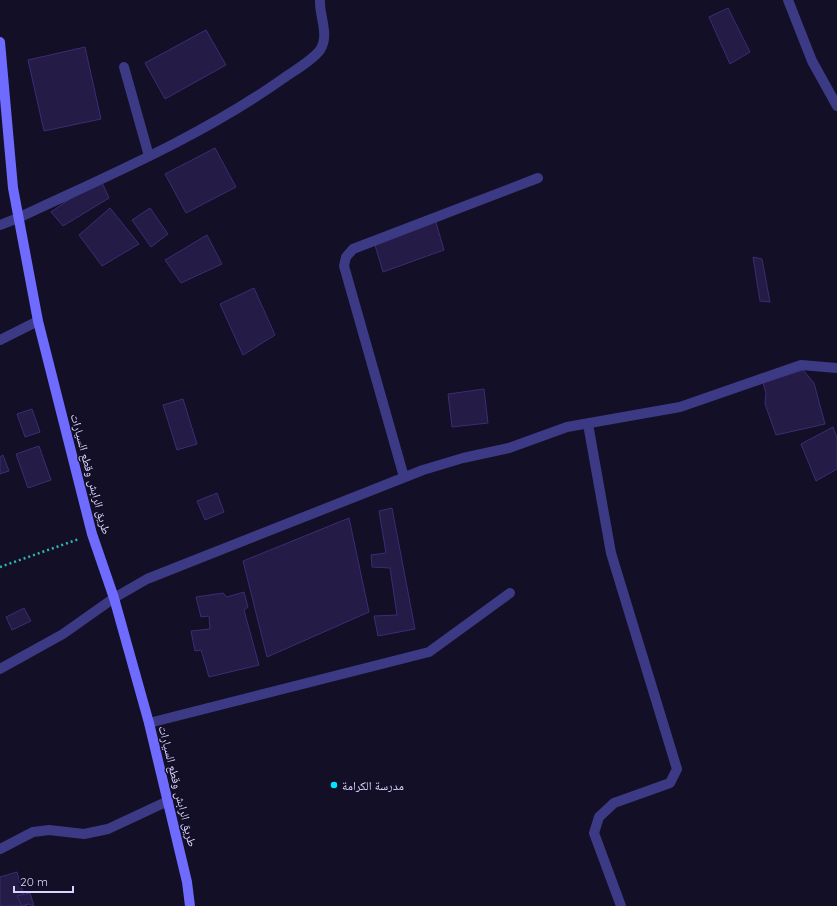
<svg xmlns="http://www.w3.org/2000/svg" width="837" height="906" font-family="Quicksand,'Noto Naskh Arabic',sans-serif">
	<style>
		.building { fill: #241b47; stroke: #3b2d73 }
		.lines { fill: none; stroke-linecap: round; stroke-linejoin: round }
		.path { stroke: #2fb8b0; stroke-width: 2.5; stroke-dasharray: 2 3; stroke-linecap: butt }
		.lane { stroke: #3d3a85; stroke-width: 10 }
		.street { stroke: #3d3a85; stroke-width: 10 }
		.secondary { stroke: #6f6bff; stroke-width: 10 }
		.poi-dot { fill: #00e5ff; stroke: #130f26; stroke-width: 1.5 }
		.labels { text-anchor: middle; dominant-baseline: central; stroke-width: 3; stroke-linejoin: round; paint-order: stroke }
		.street-label { font-size: 12px; fill: #d9d4ff; stroke: #130f26 }
		.poi-label { font-size: 12px; fill: #d9d4ff; stroke: #130f26; text-anchor: start }
	</style>
	<rect width="100%" height="100%" fill="#130f26"/>
	<g class="building">
		<polygon points="728,8 750,52 730,64 709,17"/>
		<polygon points="206,30 226,65 165,99 145,63"/>
		<polygon points="85,47 101,119 44,131 28,60"/>
		<polygon points="215,148 236,187 186,213 165,174"/>
		<polygon points="100,178 109,198 63,226 51,212"/>
		<polygon points="110,208 139,244 102,266 79,235"/>
		<polygon points="150,208 168,234 151,247 132,220"/>
		<polygon points="435,219 444,250 383,272 374,242"/>
		<polygon points="207,235 222,264 181,283 165,260"/>
		<polygon points="753,257 762,259 770,302 760,301"/>
		<polygon points="254,288 275,335 243,355 220,304"/>
		<polygon points="803,370 814,383 825,424 776,435 765,404 766,393 763,383"/>
		<polygon points="484,389 488,423 452,427 448,394"/>
		<polygon points="183,399 197,444 177,450 163,405"/>
		<polygon points="32,409 40,432 25,437 17,414"/>
		<polygon points="833,427 837,438 837,469 816,481 801,444"/>
		<polygon points="39,446 51,480 28,488 16,454"/>
		<polygon points="3,455 9,471 0,474 0,457"/>
		<polygon points="217,493 224,512 205,520 197,501"/>
		<polygon points="392,508 415,629 378,636 374,616 397,615 390,568 372,567 371,555 386,553 379,511"/>
		<polygon points="349,518 369,612 267,657 243,561"/>
		<polygon points="244,592 248,607 244,610 259,665 209,677 201,650 195,651 191,631 210,629 209,616 201,617 196,597 223,593 227,597"/>
		<polygon points="24,608 31,621 12,630 6,617"/>
		<polygon points="17,872 27,906 0,906 0,877"/>
		<polygon points="30,893 34,906 28,904 22,906 17,896"/>
	</g>
	<g class="lines">
		<polyline class="path" points="0,567 79,539"/>
		<polyline class="lane" points="0,225 18,218"/>
		<g class="street">
			<polyline points="788,0 812,61 837,106"/>
			<polyline points="124,67 149,156"/>
			<path d="M18 218C107 176 200 137 281 80 292 72 312 61 320 50 330 35 319 16 320 0"/>
			<polyline points="0,340 38,321"/>
			<polyline points="588,424 611,553 677,769 670,783 614,803 599,817 594,833 621,906"/>
			<polyline points="404,477 344,266 346,257 353,249 538,178"/>
			<polyline points="0,669 63,634 114,598 147,579 423,470 463,458 509,448 567,427 680,407 801,365 837,368"/>
			<polyline points="149,723 429,652 510,593"/>
			<polyline points="0,849 33,832 49,830 84,834 108,829 168,801"/>
		</g>
		<polyline class="secondary" points="0,42 13,188 38,321 92,534 114,598 149,723 187,882 190,906"/>
	</g>
	<circle class="poi-dot" cx="334" cy="785" r="4"/>
	<g class="labels">
		<g class="street-label">
			<text transform="translate(91 474) rotate(75)">طريق الرابش وقطع السيارات</text>
			<text transform="translate(178 786) rotate(76)">طريق الرابش وقطع السيارات</text>
		</g>
		<g class="poi-label">
			<text x="342" y="785">مدرسة الكرامة</text>
		</g>
	</g>
	<path d="M14 886v6h59v-6" fill="none" stroke="#d9d4ff" stroke-width="2"/>
	<text x="20" y="886" font-size="12" fill="#d9d4ff" stroke="#130f26" stroke-width="3" paint-order="stroke">20 m</text>
</svg>
